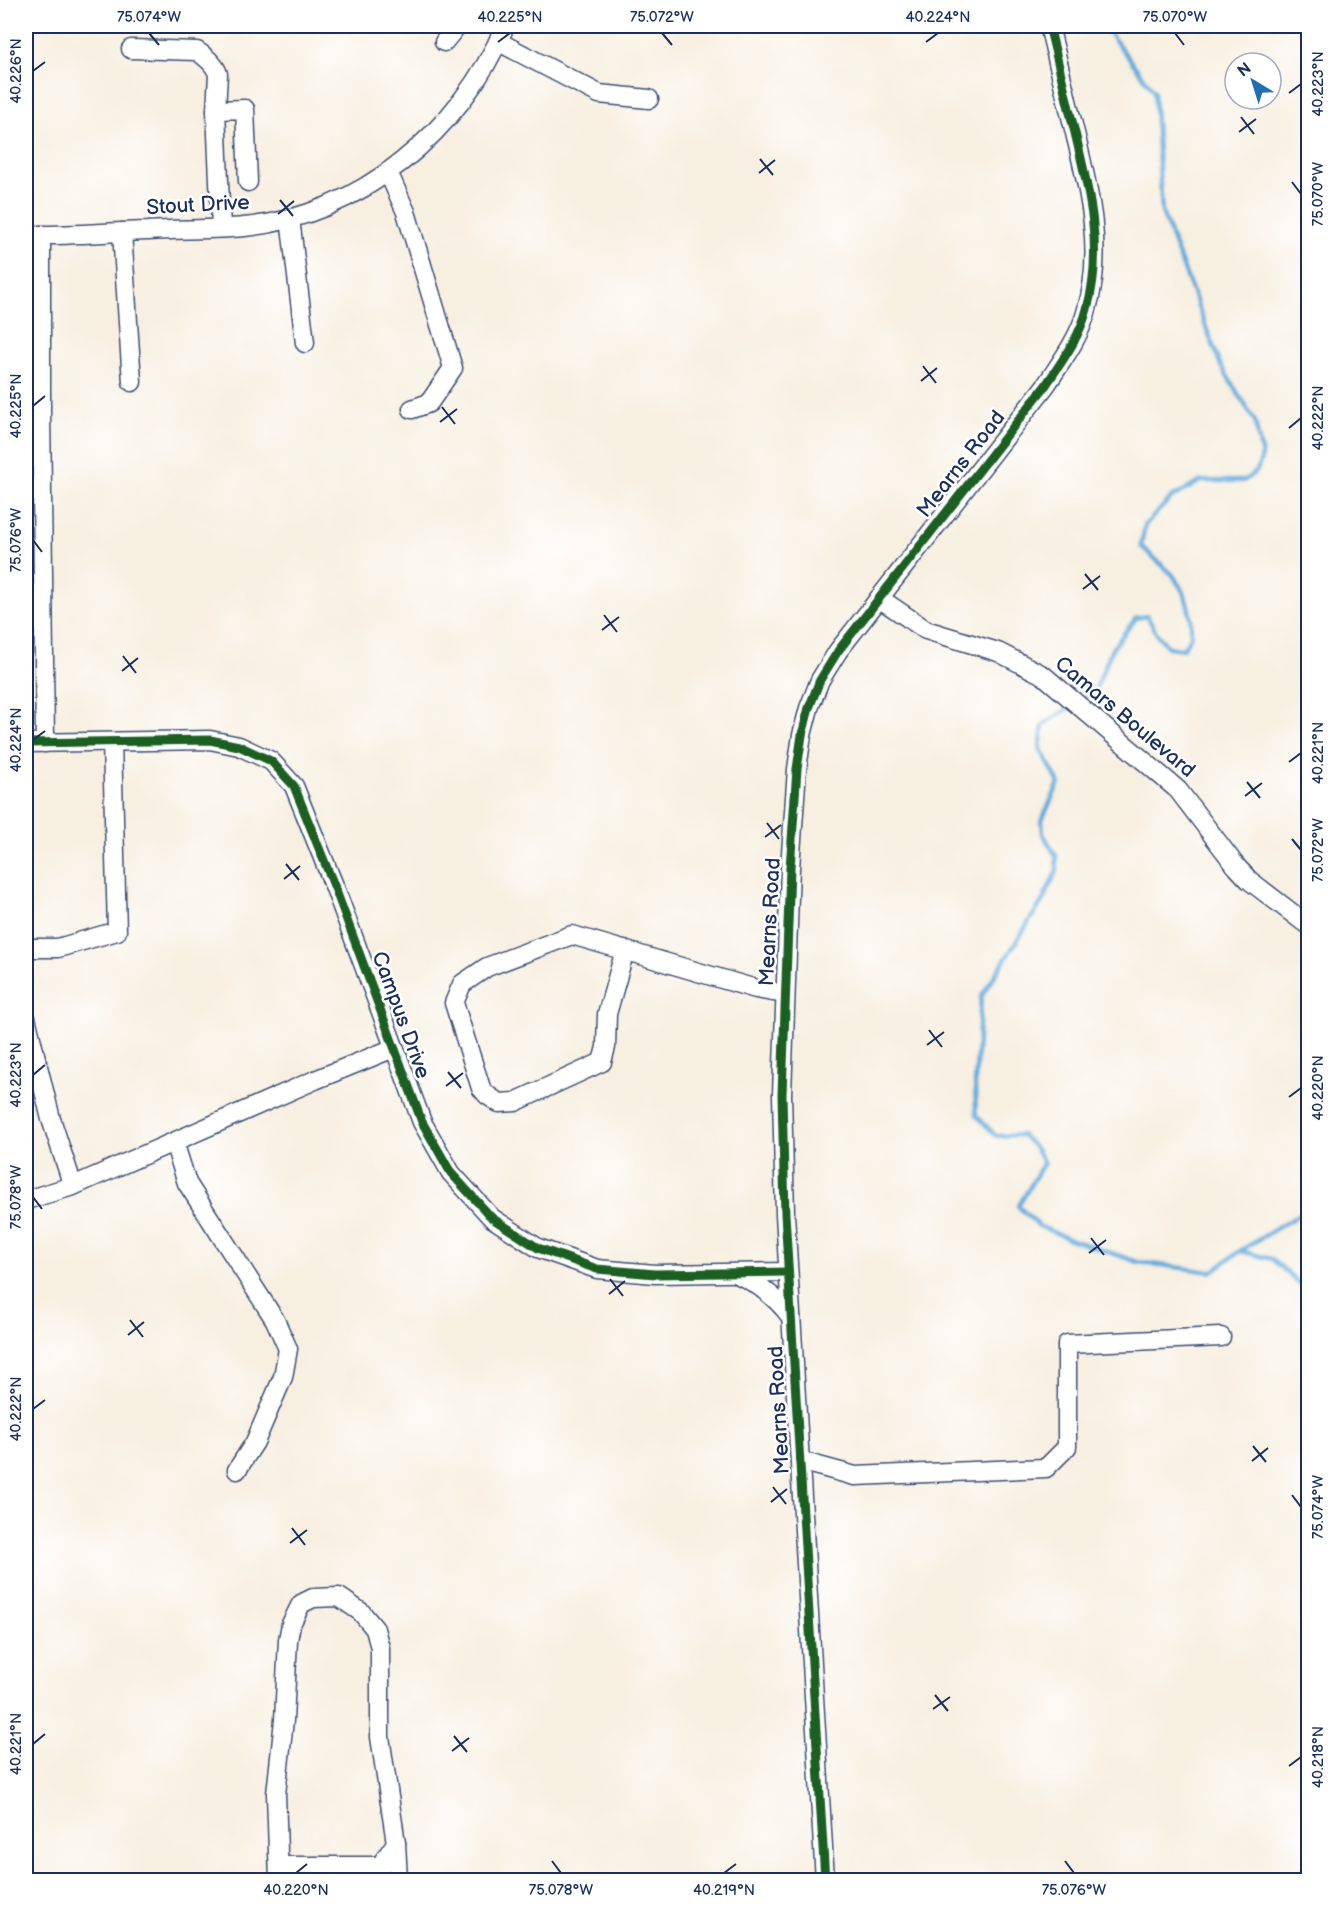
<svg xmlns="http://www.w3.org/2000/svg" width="1334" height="1906" font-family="'Balsamiq Sans',sans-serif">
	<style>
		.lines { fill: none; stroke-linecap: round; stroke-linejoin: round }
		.stream { stroke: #64abdb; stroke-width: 4.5 }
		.minor-casing { stroke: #3c4c72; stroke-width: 21 }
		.minor { stroke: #fff; stroke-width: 18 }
		.cycleway-casing { stroke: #fff; stroke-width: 13 }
		.cycleway { stroke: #1b5e20; stroke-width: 9 }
		.ticks { fill: none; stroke: #1b2f5e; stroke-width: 2 }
		.labels { text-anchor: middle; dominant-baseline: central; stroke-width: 5; stroke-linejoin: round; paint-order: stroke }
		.street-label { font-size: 21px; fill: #1b2f5e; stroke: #fff }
		.neatline { fill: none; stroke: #1b2f5e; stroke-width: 2 }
		.ticks-label { font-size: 15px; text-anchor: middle; fill: #1b2f5e }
	</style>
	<rect width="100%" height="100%" fill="#fff"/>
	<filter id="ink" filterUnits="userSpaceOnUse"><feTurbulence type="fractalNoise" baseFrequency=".0167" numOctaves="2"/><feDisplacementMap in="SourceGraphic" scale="12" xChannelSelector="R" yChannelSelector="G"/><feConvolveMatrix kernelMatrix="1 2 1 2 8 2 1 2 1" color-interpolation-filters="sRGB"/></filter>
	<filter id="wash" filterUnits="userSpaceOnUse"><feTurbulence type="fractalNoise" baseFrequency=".008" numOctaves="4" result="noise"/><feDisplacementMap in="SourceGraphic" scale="24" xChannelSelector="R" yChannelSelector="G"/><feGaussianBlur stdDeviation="1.35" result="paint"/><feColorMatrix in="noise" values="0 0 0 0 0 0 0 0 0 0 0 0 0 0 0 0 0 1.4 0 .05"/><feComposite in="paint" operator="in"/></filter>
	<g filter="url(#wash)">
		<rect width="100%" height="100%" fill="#f7efe0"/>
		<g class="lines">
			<g class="stream">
				<polyline points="1080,700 1095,690 1112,649 1136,618 1147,616 1157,634 1168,647 1183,649 1191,636 1191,618 1185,595 1173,575 1141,546 1145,525 1171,498 1201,481 1244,481 1257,471 1262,456 1255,421 1221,366 1162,212 1154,91 1104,26"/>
				<path d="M1073 705 1043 725 1040 748 1059 783 1042 820 1043 834 1056 856 1057 870 1043 900 981 997 975 1082 976 1115 996 1136 1022 1135 1035 1148 1044 1163C1034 1177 1028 1192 1018 1206L1039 1226 1067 1238 1138 1262 1211 1272 1240 1251 1308 1209"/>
				<polyline points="1240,1251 1272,1259 1308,1291"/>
			</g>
		</g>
	</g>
	<g filter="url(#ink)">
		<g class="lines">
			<defs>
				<g id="minor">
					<polyline points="444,42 457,26"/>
					<polyline points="499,42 599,94 649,99"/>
					<path d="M131 49 197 51C206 57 215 64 218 74L216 110"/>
					<polyline points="388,172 406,212 453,368 429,403 412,409"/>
					<polyline points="290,218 305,343"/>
					<polyline points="221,228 216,110 245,109 248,182"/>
					<polyline points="122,232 132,382"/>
					<path d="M26 235C66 236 108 232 148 231 180 229 212 230 244 227 360 216 461 131 505 26"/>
					<polyline points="41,235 41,410 45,743"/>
					<polyline points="879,598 926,630 998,652 1043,675 1178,790 1236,866 1249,880 1305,923"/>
					<polyline points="26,743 210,740 239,746 271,761 294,786 335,888 422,1122 451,1173 492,1218 538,1248 597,1269 655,1274 788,1272"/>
					<polyline points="26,948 58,948 117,931 112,742"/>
					<polyline points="625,950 607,1014 606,1047 602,1062 515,1102 499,1103 487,1095 481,1088 454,1003 462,984 487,967 572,935 756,989 785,994"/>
					<polyline points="26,1018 51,1119 73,1186"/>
					<polyline points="174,1142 187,1183 275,1320 288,1349 283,1377 255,1442 237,1470"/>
					<polyline points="26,1200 73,1186 315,1080 394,1048"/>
					<path d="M737 1274C760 1284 776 1297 791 1317"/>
					<polyline points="800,1461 855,1476 1046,1468 1067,1447 1067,1344 1221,1337"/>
					<polyline points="396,1843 398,1880"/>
					<polyline points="279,1880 276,1794 284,1720 288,1640 291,1624 301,1604 313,1598 339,1597 361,1612 375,1629 380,1648 380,1737 396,1843 380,1866 279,1866"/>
					<path d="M825 1880 785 1214 782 1095 790 868 797 769 802 735 809 708 820 680 838 651 1046 385C1062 361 1080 337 1087 309 1104 250 1089 190 1075 133 1066 97 1058 61 1049 26"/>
					<polyline points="1308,1880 1308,1878"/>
				</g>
			</defs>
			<use href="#minor" class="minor-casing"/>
			<use href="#minor" class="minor"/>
			<defs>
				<g id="cycleway">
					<polyline points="26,743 210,740 239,746 271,761 294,786 335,888 422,1122 451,1173 492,1218 538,1248 597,1269 655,1274 788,1272"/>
					<path d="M825 1880 785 1214 782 1095 790 868 797 769 802 735 809 708 820 680 838 651 1046 385C1062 361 1080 337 1087 309 1104 250 1089 190 1075 133 1066 97 1058 61 1049 26"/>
				</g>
			</defs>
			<use href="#cycleway" class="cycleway-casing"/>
			<use href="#cycleway" class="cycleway"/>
		</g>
	</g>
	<path class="ticks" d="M149 33 159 45M662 33 672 45M1175 33 1184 45M498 42 510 33M926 42 938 33M33 71 45 62M1289 93 1301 84M1241 117 1254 134M1239 132 1256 119M760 159 773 175M759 173 775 160M1292 182 1301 194M280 200 293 216M278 214 294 201M923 366 936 383M921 381 937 368M33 406 45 396M442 407 455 424M440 422 457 409M1289 428 1301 418M33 540 42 552M1085 574 1098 590M1083 589 1100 576M604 615 617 632M602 630 619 617M123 656 136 673M122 671 138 658M33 740 45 731M1289 762 1301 753M1247 782 1260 798M1245 796 1262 783M767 823 779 839M765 837 781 825M1292 839 1301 850M286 864 299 880M284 879 300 866M929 1030 942 1047M927 1045 944 1032M448 1072 461 1088M33 1075 45 1065M446 1086 463 1073M1289 1097 1301 1088M33 1197 42 1209M1091 1238 1104 1255M1089 1253 1106 1240M610 1279 623 1296M609 1294 625 1281M130 1320 143 1337M128 1335 144 1322M33 1409 45 1400M1253 1446 1266 1462M1252 1461 1268 1448M773 1487 786 1504M1292 1495 1301 1507M771 1502 787 1489M292 1528 305 1545M290 1543 307 1530M935 1695 948 1711M933 1709 950 1697M454 1736 467 1752M33 1744 45 1734M452 1751 469 1738M1289 1766 1301 1757M552 1861 561 1873M1065 1861 1074 1873M296 1873 307 1864M724 1873 736 1864"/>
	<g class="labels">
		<g class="street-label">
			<text transform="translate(198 205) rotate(-3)">Stout Drive</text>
			<text transform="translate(961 464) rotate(-52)">Mearns Road</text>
			<text transform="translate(1125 717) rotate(40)">Camars Boulevard</text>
			<text transform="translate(770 922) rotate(-87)">Mearns Road</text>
			<text transform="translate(401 1015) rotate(70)">Campus Drive</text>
			<text transform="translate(779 1410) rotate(-93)">Mearns Road</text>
		</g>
	</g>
	<rect width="1334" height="1906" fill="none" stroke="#fff" stroke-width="66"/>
	<g transform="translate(1253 81) rotate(322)"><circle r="28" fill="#ffffff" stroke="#a4acbf" stroke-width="1.5"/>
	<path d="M0-4.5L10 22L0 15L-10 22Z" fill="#1f6fb2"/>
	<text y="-9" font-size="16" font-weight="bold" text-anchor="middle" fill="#1b2f5e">N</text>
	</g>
	<rect x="33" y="33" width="1268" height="1840" class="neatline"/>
	<g class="ticks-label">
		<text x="149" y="22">75.074°W</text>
		<text x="510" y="22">40.225°N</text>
		<text x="662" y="22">75.072°W</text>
		<text x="938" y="22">40.224°N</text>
		<text x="1175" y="22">75.070°W</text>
		<text transform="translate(16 71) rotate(-90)" y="5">40.226°N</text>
		<text transform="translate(1318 84) rotate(-90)" y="5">40.223°N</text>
		<text transform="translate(1318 194) rotate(-90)" y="5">75.070°W</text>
		<text transform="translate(16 406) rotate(-90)" y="5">40.225°N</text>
		<text transform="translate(1318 418) rotate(-90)" y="5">40.222°N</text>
		<text transform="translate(16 540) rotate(-90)" y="5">75.076°W</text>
		<text transform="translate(16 740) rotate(-90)" y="5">40.224°N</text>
		<text transform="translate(1318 753) rotate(-90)" y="5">40.221°N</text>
		<text transform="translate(1318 850) rotate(-90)" y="5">75.072°W</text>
		<text transform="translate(16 1075) rotate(-90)" y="5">40.223°N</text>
		<text transform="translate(1318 1088) rotate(-90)" y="5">40.220°N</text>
		<text transform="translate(16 1197) rotate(-90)" y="5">75.078°W</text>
		<text transform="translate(16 1409) rotate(-90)" y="5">40.222°N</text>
		<text transform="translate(1318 1507) rotate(-90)" y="5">75.074°W</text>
		<text transform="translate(16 1744) rotate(-90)" y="5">40.221°N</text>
		<text transform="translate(1318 1757) rotate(-90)" y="5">40.218°N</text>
		<text x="296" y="1895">40.220°N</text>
		<text x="561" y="1895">75.078°W</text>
		<text x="724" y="1895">40.219°N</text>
		<text x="1074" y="1895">75.076°W</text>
	</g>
</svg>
